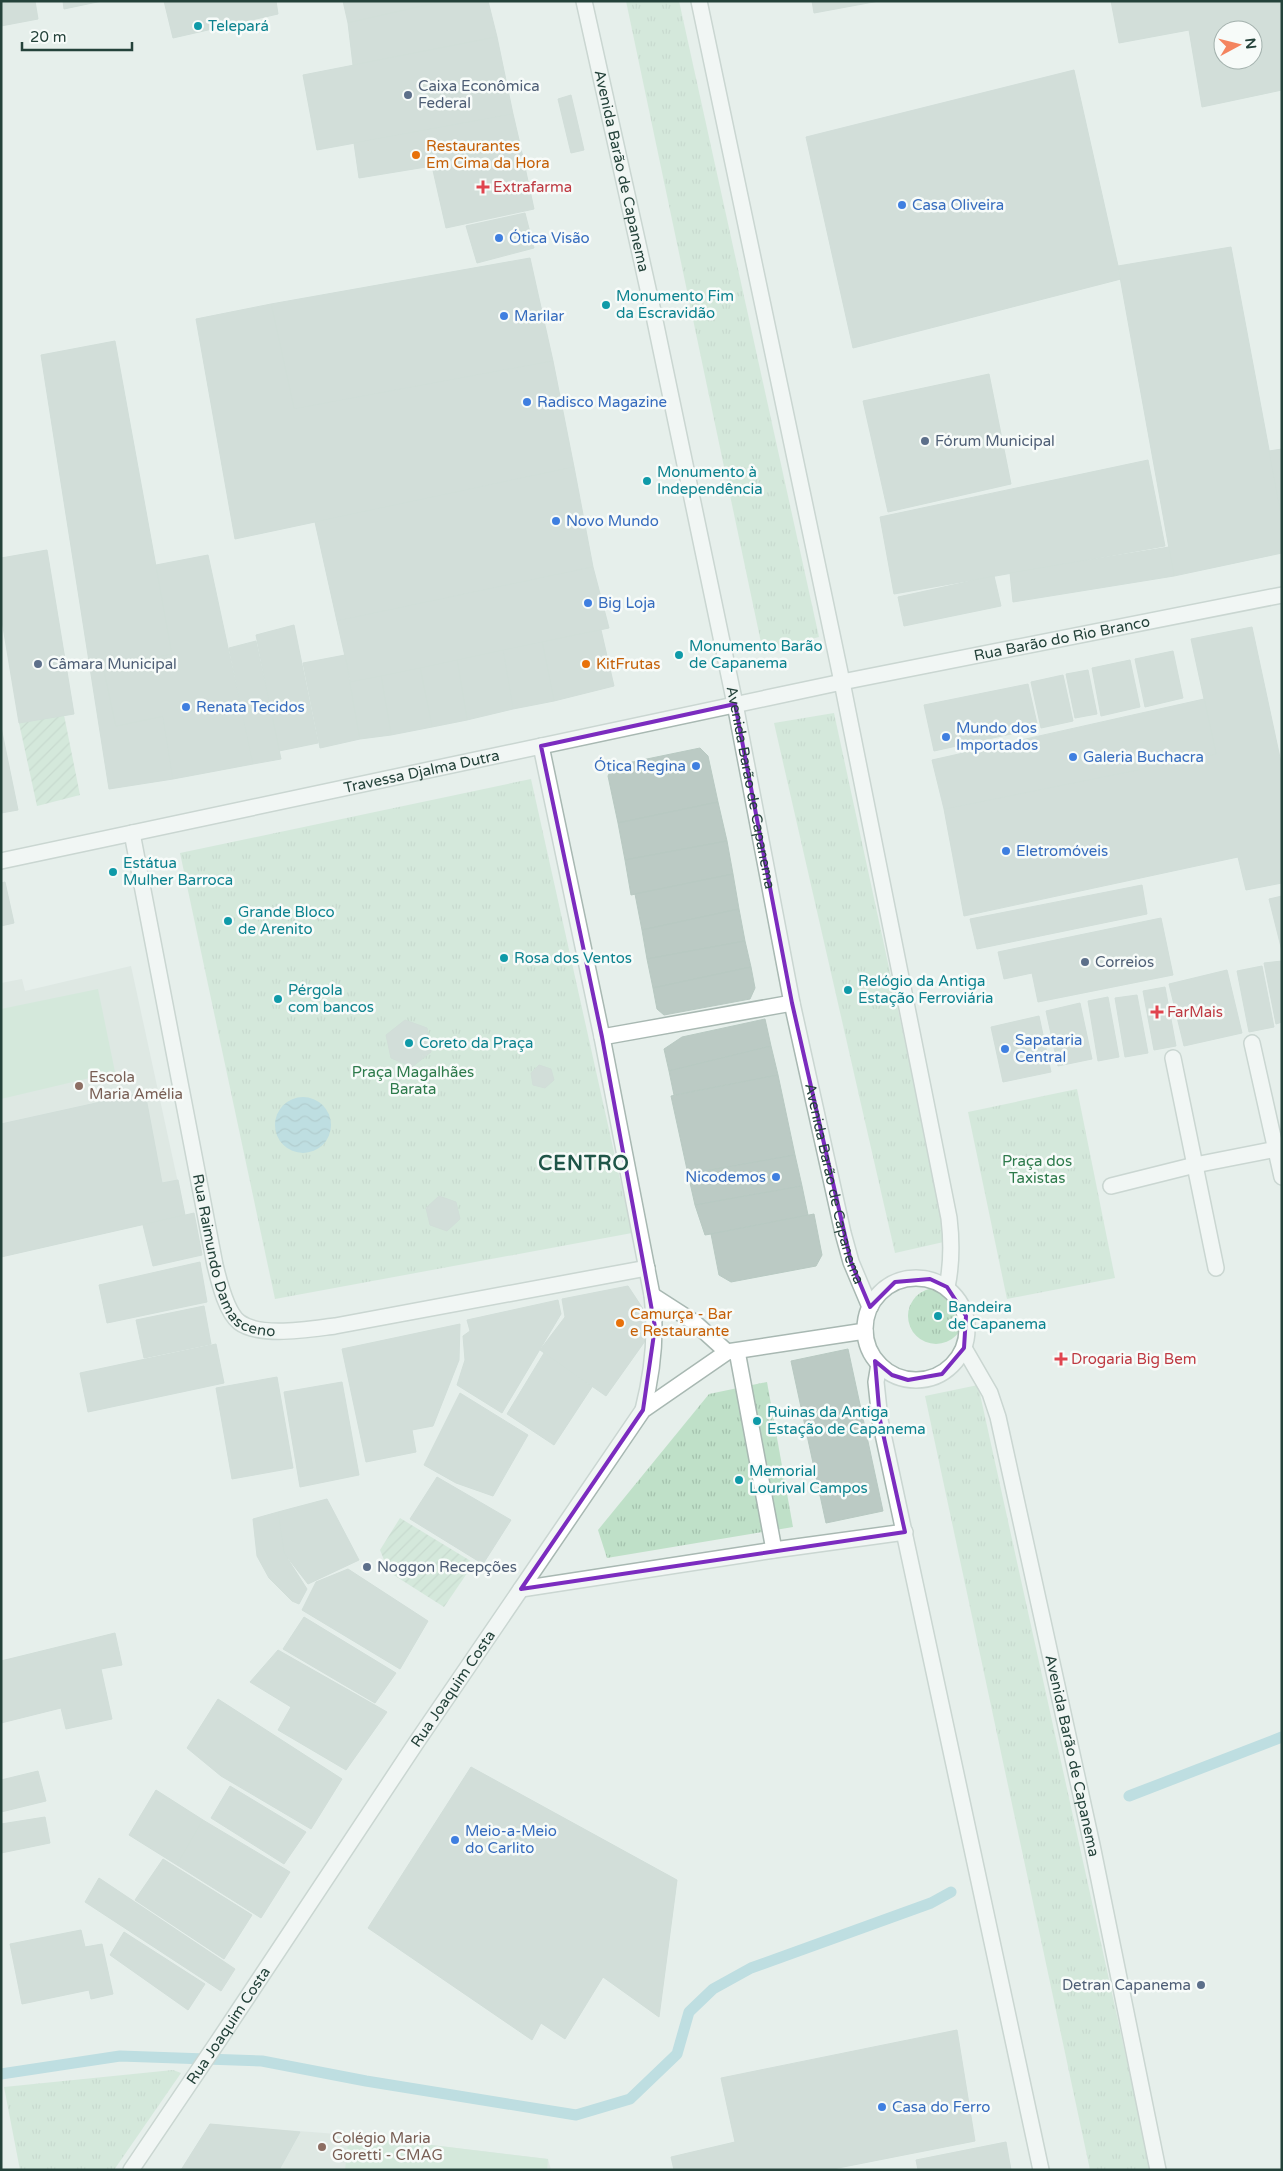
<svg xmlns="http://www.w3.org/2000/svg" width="1283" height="2171" font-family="'Varela Round',sans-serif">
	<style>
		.built { fill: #d4dfda }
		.park { fill: url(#park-tufts) }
		.garden { fill: url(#garden-furrows) }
		.pitch { fill: #bfe0c8 }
		.water { fill: url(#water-waves) }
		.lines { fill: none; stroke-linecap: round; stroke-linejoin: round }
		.stream { stroke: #8ec9d4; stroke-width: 11 }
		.building { fill: #bbcac4; stroke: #b8c9c2; fill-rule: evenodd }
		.pedestrian-casing { stroke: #a8b8b2; stroke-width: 18 }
		.minor-casing { stroke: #a8b8b2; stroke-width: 18 }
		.tertiary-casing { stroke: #a8b8b2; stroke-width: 18 }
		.pedestrian { stroke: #fff; stroke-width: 15 }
		.minor { stroke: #fff; stroke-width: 15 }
		.tertiary { stroke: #fff; stroke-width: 15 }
		.marked { fill: none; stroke: #7b2cbf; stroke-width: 4; stroke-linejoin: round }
		.culture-dot { fill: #0f9aa8; stroke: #f7fbf9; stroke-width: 2 }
		.service-dot { fill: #5c6f8a; stroke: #f7fbf9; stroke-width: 2 }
		.food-dot { fill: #e8710a; stroke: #f7fbf9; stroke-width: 2 }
		.health-dot { fill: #e0444e; stroke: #f7fbf9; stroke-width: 2 }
		.shop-dot { fill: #3f7fe0; stroke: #f7fbf9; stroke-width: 2 }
		.education-dot { fill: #8d6e63; stroke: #f7fbf9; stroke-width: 2 }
		.labels { text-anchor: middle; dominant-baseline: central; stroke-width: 5; stroke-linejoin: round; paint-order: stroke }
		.culture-label { font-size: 15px; fill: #0d838f; stroke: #f7fbf9; text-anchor: start }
		.service-label { font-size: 15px; fill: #4e5e75; stroke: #f7fbf9; text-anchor: start }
		.food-label { font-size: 15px; fill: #c56008; stroke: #f7fbf9; text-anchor: start }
		.street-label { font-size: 15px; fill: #24423a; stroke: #f7fbf9 }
		.health-label { font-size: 15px; fill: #be3a42; stroke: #f7fbf9; text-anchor: start }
		.shop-label { font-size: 15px; fill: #366cbe; stroke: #f7fbf9; text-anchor: start }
		.park-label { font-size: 15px; fill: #2d7a4b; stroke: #f7fbf9 }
		.education-label { font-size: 15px; fill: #785e54; stroke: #f7fbf9; text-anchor: start }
		.district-label { font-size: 20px; font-weight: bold; letter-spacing: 1px; fill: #1f5548; stroke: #f7fbf9 }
	</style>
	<defs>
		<pattern id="park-tufts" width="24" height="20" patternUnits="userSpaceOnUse" patternTransform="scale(1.25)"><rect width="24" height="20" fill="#bfe0c8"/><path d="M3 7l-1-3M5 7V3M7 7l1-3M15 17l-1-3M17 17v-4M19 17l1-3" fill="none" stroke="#a4c1ad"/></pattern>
		<pattern id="garden-furrows" width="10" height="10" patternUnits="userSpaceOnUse" patternTransform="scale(1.25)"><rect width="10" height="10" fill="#bfe0c8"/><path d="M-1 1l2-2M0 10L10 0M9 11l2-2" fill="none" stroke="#a4c1ad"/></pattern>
		<pattern id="water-waves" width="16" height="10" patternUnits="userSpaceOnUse" patternTransform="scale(1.25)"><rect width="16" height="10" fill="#8ec9d4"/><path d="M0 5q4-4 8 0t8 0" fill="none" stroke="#74a5ad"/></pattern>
	</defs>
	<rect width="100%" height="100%" fill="#e6efeb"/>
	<g class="built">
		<polygon points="131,966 185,1215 1,1257 1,983 22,979 25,991"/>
		<polygon points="210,2124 349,2135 548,2159 551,2170 181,2170"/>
	</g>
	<g class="park">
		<polygon points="626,1 679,1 819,637 763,652"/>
		<polygon points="834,713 948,1241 895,1253 774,723"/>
		<polygon points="531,779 632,1233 275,1299 180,853"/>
		<polygon points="1077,1089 1115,1278 1007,1299 968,1112"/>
		<circle cx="936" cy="1316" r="28"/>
		<polygon points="767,1382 793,1527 607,1558 598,1530 709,1394"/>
		<polygon points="978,1385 1151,2170 1090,2170 925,1396"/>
		<polygon points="173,2070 181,2073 114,2170 20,2170 4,2087"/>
	</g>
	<g class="garden">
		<polygon points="64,715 80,795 37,806 19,723"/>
		<polygon points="400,1518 474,1563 444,1607 389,1572 380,1550"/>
	</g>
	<g class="pitch">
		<polygon points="98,989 115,1072 1,1099 1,1009"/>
		<polygon points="349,2135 548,2159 547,2170 345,2170"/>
	</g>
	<circle class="water" cx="303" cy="1125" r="28"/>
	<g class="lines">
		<g class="stream">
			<polyline points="1129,1796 1282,1737"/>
			<polyline points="1,2074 120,2056 262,2061 366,2081 576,2115 630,2099 677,2054 689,2012 713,1989 751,1968 931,1903 951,1892"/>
		</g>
	</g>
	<g class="building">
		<polygon points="1,1 35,1 38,19 1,26"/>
		<polygon points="63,1 102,1 64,9"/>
		<polygon points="164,1 276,1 278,14 173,38"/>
		<polygon points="343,1 445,1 348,23"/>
		<polygon points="445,1 488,1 497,37 353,65 348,23"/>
		<polygon points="812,1 879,1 814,13"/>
		<path d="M1111 1H1282V90L1202 107 1189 30 1119 43ZM1223 30H1253V60H1223Z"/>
		<polygon points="497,37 513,114 317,150 303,75"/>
		<polygon points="1074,70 1121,279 853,348 806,137"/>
		<polygon points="571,95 584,150 571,153 558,99"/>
		<polygon points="513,114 520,144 432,166 359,178 354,143"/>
		<polygon points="520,144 534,209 446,228 432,166"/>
		<polygon points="525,213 534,248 477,263 466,226"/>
		<polygon points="1231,247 1282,519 1282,553 1174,576 1118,266"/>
		<polygon points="530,258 553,361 294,409 271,304"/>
		<polygon points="271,304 294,409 553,361 574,467 235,539 196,319"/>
		<polygon points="115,341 172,654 104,670 116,726 163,716 173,779 109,789 41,355"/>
		<polygon points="989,374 1011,484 888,512 863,401"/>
		<polygon points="1282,449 1282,519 1269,451"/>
		<polygon points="1148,460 1165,546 894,594 880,517"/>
		<polygon points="574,467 593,567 337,621 315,522"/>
		<polygon points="1169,547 1174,576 1013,602 1010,573"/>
		<polygon points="47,550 74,714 19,723 1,615 1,558"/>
		<polygon points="208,555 253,764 173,779 163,716 116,726 104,670 172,654 156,565"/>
		<polygon points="593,567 609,628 351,683 337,621"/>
		<polygon points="994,576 1001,606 904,626 898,597"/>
		<polygon points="294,625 318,743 279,751 256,635"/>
		<polygon points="1252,627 1282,767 1282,883 1246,890 1238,857 964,916 944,809 1216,754 1191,639"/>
		<polygon points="601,630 614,686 554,701 542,642"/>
		<polygon points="256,641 281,759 253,764 229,648"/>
		<polygon points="542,642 554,701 513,709 503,650"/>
		<polygon points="503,650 513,709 467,720 457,660"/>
		<polygon points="1173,651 1183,698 1145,707 1135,659"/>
		<polygon points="345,655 360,739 320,748 303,663"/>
		<polygon points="457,660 467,720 432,727 420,668"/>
		<polygon points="1130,660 1140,707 1101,716 1092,668"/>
		<polygon points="420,668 432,727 391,735 381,676"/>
		<polygon points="1088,670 1097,714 1075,718 1066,674"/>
		<polygon points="1063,675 1073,721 1041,728 1031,682"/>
		<polygon points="381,676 391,735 360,739 350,682"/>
		<polygon points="1028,684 1038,728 934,751 924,705"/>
		<polygon points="1204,699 1216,754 944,809 932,760"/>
		<polygon points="1,727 18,810 1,813"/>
		<polygon points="700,748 708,756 718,802 618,823 608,776 613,766"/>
		<polygon points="718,802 727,841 625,860 618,823"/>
		<polygon points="727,841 733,874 631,895 625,860"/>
		<polygon points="733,874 739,909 642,930 635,894"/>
		<polygon points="5,882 14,923 1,926 1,883"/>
		<polygon points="1142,885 1147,914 977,949 970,919"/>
		<polygon points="1282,896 1282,951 1269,899"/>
		<polygon points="739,909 745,941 647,959 642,930"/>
		<polygon points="1161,918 1173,975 1038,1002 1032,973 1004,979 998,952"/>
		<polygon points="745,941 751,967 653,988 647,959"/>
		<polygon points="1282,961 1282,1022 1276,1024 1264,963"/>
		<polygon points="1262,966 1274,1027 1249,1032 1237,971"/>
		<polygon points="751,967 755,988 750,999 664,1015 657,1009 653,988"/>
		<polygon points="1227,970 1242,1033 1184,1046 1169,984"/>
		<polygon points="1165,987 1176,1046 1154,1050 1143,991"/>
		<polygon points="1137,995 1148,1053 1125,1057 1115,998"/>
		<polygon points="1108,997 1119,1057 1098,1061 1088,1001"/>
		<polygon points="1080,1003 1092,1059 1058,1066 1046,1011"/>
		<polygon points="1039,1016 1051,1072 1003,1082 991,1027"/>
		<polygon points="765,1019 771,1046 669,1071 664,1049 682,1037"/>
		<polygon points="405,1020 427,1028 431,1052 412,1067 391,1058 386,1035"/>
		<polygon points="771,1046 778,1075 674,1095 669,1071"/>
		<polygon points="539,1065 551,1069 554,1080 545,1088 533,1085 531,1073"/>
		<polygon points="778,1075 795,1155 688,1174 671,1096"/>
		<polygon points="137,1094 146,1098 162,1183 178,1180 185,1215 1,1257 1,1216 3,1216 1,1204 1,1124"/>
		<polygon points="795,1155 802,1186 695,1205 688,1174"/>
		<polygon points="802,1186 808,1215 711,1234 705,1235 695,1205"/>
		<polygon points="439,1196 456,1202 460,1219 447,1231 430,1225 426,1208"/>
		<polygon points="194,1213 202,1255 153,1266 143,1225"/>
		<polygon points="814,1214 822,1255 816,1266 731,1282 719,1275 711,1234"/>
		<polygon points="200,1262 207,1302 107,1323 99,1285"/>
		<polygon points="628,1286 655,1327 606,1396 540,1350 565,1317 562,1299"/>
		<polygon points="558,1300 561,1314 502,1413 457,1385 465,1360 463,1336 470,1331 467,1320"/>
		<polygon points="204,1306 211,1344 144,1358 136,1320"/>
		<polygon points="460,1324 459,1360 433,1426 412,1430 416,1452 366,1462 342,1349"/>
		<polygon points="216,1344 224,1383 88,1412 80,1373"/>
		<polygon points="848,1349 883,1511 826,1523 791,1361"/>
		<polygon points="544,1353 592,1387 554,1445 507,1414"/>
		<polygon points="277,1377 293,1468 232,1479 216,1388"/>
		<polygon points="342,1382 359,1475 300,1487 284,1392"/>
		<polygon points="460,1393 528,1435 493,1496 456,1483 424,1465"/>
		<polygon points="437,1477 511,1520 483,1564 410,1519"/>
		<polygon points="327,1499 359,1560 308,1584 284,1553 278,1512"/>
		<polygon points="278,1512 284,1553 307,1589 299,1604 292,1601 269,1578 257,1556 253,1519"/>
		<polygon points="348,1569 428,1621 400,1669 302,1610 316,1582"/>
		<polygon points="304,1617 396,1673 375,1703 283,1649"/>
		<polygon points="115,1633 122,1665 101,1669 112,1719 66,1729 61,1708 1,1723 1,1661"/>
		<polygon points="278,1650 387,1712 346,1770 278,1730 291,1707 250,1682"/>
		<polygon points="218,1699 342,1779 311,1829 221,1776 187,1748"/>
		<polygon points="471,1767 677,1880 659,2017 603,1977 565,2039 541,2023 532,2040 368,1928"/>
		<polygon points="38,1771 46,1801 1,1812 1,1780"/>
		<polygon points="230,1786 306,1832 284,1864 211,1818"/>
		<polygon points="156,1790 203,1820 177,1865 129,1835"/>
		<polygon points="45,1817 50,1843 1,1853 1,1824"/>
		<polygon points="203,1820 290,1872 261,1918 177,1865"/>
		<polygon points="163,1859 252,1915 224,1959 135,1900"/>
		<polygon points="99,1878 235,1969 221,1991 85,1902"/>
		<polygon points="81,1930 85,1947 102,1944 113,1994 91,1999 89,1990 22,2004 10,1944"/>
		<polygon points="124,1932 205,1984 188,2010 110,1955"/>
		<polygon points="957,2030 975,2141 828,2170 674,2170 671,2157 735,2142 721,2078"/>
		<polygon points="210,2124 300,2132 279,2170 181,2170"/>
		<polygon points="1006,2142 1011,2170 918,2170 916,2160"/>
	</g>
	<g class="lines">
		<defs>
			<polyline id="pedestrian" points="1111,1186 1195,1165"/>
			<g id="minor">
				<path d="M541 746 602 1037 652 1295C657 1335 653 1371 643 1410"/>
				<path id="s1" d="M132 833 215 1265C219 1281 226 1312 239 1322 260 1338 310 1329 335 1326L647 1268"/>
				<path id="s2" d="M1 861 842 682 1282 595"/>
				<polyline points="602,1037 792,1003"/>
				<polyline points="1252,1043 1282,1177"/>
				<polyline points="1173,1058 1216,1268"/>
				<polyline points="1195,1165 1282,1148"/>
				<polyline points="652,1295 694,1322 727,1352"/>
				<polyline points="737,1351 774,1550"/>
				<polyline points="521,1589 774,1550 905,1532"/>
				<path id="s3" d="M131 2170 219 2040 416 1743 643 1410 727 1352 865 1331"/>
			</g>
			<g id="tertiary">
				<path id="s4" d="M584 1 654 316 735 704 792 1003 843 1233 851 1262 870 1307"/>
				<path d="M699 1 842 682 949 1218C952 1243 952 1263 947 1287"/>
				<circle cx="916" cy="1329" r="51"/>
				<path id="s5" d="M964 1348 990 1393 998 1417 1092 1845 1158 2170"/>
				<polyline points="879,1364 876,1382 880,1420 1041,2170"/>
			</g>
		</defs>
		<use href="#pedestrian" class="pedestrian-casing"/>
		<use href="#minor" class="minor-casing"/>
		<use href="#tertiary" class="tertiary-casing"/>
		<use href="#pedestrian" class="pedestrian"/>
		<use href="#minor" class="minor"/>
		<use href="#tertiary" class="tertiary"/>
	</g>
	<path d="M0 0H1283V2171H0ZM735 704 792 1003 851 1262 870 1307 895 1282 930 1279 947 1287 966 1316 964 1348 942 1374 908 1380 892 1375 875 1361 880 1420 905 1532 521 1589 643 1410 655 1327 602 1037 541 746Z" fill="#e6efeb" fill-opacity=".55" fill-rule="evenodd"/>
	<path class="marked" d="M735 704 792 1003 851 1262 870 1307 895 1282 930 1279 947 1287 966 1316 964 1348 942 1374 908 1380 892 1375 875 1361 880 1420 905 1532 521 1589 643 1410 655 1327 602 1037 541 746Z"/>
	<g class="culture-dot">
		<circle cx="198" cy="26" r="5"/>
		<circle cx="606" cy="305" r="5"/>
		<circle cx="647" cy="481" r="5"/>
		<circle cx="679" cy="655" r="5"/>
		<circle cx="113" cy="872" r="5"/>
		<circle cx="228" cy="921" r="5"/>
		<circle cx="504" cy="958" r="5"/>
		<circle cx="848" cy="990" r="5"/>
		<circle cx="278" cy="999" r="5"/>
		<circle cx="409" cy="1043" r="5"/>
		<circle cx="938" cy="1316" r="5"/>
		<circle cx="757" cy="1421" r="5"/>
		<circle cx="739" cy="1480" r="5"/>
	</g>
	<g class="service-dot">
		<circle cx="408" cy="95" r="5"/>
		<circle cx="925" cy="441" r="5"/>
		<circle cx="38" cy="664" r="5"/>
		<circle cx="1085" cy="962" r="5"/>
		<circle cx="367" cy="1567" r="5"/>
		<circle cx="1201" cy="1985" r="5"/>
	</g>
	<g class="food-dot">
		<circle cx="416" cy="155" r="5"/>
		<circle cx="586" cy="664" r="5"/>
		<circle cx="620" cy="1323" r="5"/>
	</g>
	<g class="health-dot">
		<path d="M480.5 179.5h5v5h5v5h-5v5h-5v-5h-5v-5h5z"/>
		<path d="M1154.5 1004.5h5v5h5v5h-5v5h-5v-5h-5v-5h5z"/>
		<path d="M1058.5 1351.5h5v5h5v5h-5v5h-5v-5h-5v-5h5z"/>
	</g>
	<g class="shop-dot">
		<circle cx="902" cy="205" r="5"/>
		<circle cx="499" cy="238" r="5"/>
		<circle cx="504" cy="316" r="5"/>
		<circle cx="527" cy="402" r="5"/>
		<circle cx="556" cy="521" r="5"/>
		<circle cx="588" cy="603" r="5"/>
		<circle cx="186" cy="707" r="5"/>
		<circle cx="946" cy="737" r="5"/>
		<circle cx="1073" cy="757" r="5"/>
		<circle cx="696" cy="766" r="5"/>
		<circle cx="1006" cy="851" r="5"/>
		<circle cx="1005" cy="1049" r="5"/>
		<circle cx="776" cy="1177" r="5"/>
		<circle cx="455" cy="1840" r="5"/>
		<circle cx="882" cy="2107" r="5"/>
	</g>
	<g class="education-dot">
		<circle cx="79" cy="1086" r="5"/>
		<circle cx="322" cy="2147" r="5"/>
	</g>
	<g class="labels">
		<g class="culture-label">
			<text x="208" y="26">Telepará</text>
			<text x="616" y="296">Monumento Fim<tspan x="616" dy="17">da Escravidão</tspan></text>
			<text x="657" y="472">Monumento à<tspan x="657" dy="17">Independência</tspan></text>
			<text x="689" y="646">Monumento Barão<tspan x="689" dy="17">de Capanema</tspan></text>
			<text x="123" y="863">Estátua<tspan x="123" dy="17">Mulher Barroca</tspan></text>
			<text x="238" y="912">Grande Bloco<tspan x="238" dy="17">de Arenito</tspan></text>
			<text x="514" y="958">Rosa dos Ventos</text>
			<text x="858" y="981">Relógio da Antiga<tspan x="858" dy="17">Estação Ferroviária</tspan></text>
			<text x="288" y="990">Pérgola<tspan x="288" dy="17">com bancos</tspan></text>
			<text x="419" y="1043">Coreto da Praça</text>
			<text x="948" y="1307">Bandeira<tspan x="948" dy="17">de Capanema</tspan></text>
			<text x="767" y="1412">Ruinas da Antiga<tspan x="767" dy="17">Estação de Capanema</tspan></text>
			<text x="749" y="1471">Memorial<tspan x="749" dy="17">Lourival Campos</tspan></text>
		</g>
		<g class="service-label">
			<text x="418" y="86">Caixa Econômica<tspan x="418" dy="17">Federal</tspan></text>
			<text x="935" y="441">Fórum Municipal</text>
			<text x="48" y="664">Câmara Municipal</text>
			<text x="1095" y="962">Correios</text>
			<text x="377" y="1567">Noggon Recepções</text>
			<text x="1191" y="1985" text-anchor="end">Detran Capanema</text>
		</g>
		<g class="food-label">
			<text x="426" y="146">Restaurantes<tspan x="426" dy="17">Em Cima da Hora</tspan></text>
			<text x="596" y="664">KitFrutas</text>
			<text x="630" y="1314">Camurça - Bar<tspan x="630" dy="17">e Restaurante</tspan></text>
		</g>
		<g class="street-label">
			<text stroke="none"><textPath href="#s4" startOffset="174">Avenida Barão de Capanema</textPath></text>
			<text stroke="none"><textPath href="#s2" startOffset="1084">Rua Barão do Rio Branco</textPath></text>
			<text stroke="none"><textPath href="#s2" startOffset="430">Travessa Djalma Dutra</textPath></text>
			<text stroke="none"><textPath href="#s4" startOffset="804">Avenida Barão de Capanema</textPath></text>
			<text stroke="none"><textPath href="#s4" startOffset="1209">Avenida Barão de Capanema</textPath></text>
			<text stroke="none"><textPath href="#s1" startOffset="444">Rua Raimundo Damasceno</textPath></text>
			<text stroke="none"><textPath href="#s3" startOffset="579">Rua Joaquim Costa</textPath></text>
			<text stroke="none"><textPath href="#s5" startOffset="424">Avenida Barão de Capanema</textPath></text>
			<text stroke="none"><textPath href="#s3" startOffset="174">Rua Joaquim Costa</textPath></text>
		</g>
		<g class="health-label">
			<text x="493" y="187">Extrafarma</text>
			<text x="1167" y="1012">FarMais</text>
			<text x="1071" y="1359">Drogaria Big Bem</text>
		</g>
		<g class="shop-label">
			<text x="912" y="205">Casa Oliveira</text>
			<text x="509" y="238">Ótica Visão</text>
			<text x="514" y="316">Marilar</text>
			<text x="537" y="402">Radisco Magazine</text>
			<text x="566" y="521">Novo Mundo</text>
			<text x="598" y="603">Big Loja</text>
			<text x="196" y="707">Renata Tecidos</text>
			<text x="956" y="728">Mundo dos<tspan x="956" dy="17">Importados</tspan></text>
			<text x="1083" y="757">Galeria Buchacra</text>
			<text x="686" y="766" text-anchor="end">Ótica Regina</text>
			<text x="1016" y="851">Eletromóveis</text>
			<text x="1015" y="1040">Sapataria<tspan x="1015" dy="17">Central</tspan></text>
			<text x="766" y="1177" text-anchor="end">Nicodemos</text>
			<text x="465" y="1831">Meio-a-Meio<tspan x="465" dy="17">do Carlito</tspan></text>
			<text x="892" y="2107">Casa do Ferro</text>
		</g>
		<g class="park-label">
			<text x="413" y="1072">Praça Magalhães<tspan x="413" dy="17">Barata</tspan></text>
			<text x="1037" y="1161">Praça dos<tspan x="1037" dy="17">Taxistas</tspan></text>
		</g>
		<g class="education-label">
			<text x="89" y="1077">Escola<tspan x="89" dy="17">Maria Amélia</tspan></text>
			<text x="332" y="2138">Colégio Maria<tspan x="332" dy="17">Goretti - CMAG</tspan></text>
		</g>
		<g class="district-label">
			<text x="584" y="1164">CENTRO</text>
		</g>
	</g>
	<rect width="1283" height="2171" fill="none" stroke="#24423a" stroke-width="5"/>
	<g transform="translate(1238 45) rotate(83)"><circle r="24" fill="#f7fbf9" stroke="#a3b1ad"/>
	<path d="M0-4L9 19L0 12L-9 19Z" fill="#f4845f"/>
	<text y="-8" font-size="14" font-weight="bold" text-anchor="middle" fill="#24423a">N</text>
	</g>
	<path d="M22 42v8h110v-8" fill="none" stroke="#24423a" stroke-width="2.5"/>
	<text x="30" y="42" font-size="15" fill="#24423a" stroke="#f7fbf9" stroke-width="4" paint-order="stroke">20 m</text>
</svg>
